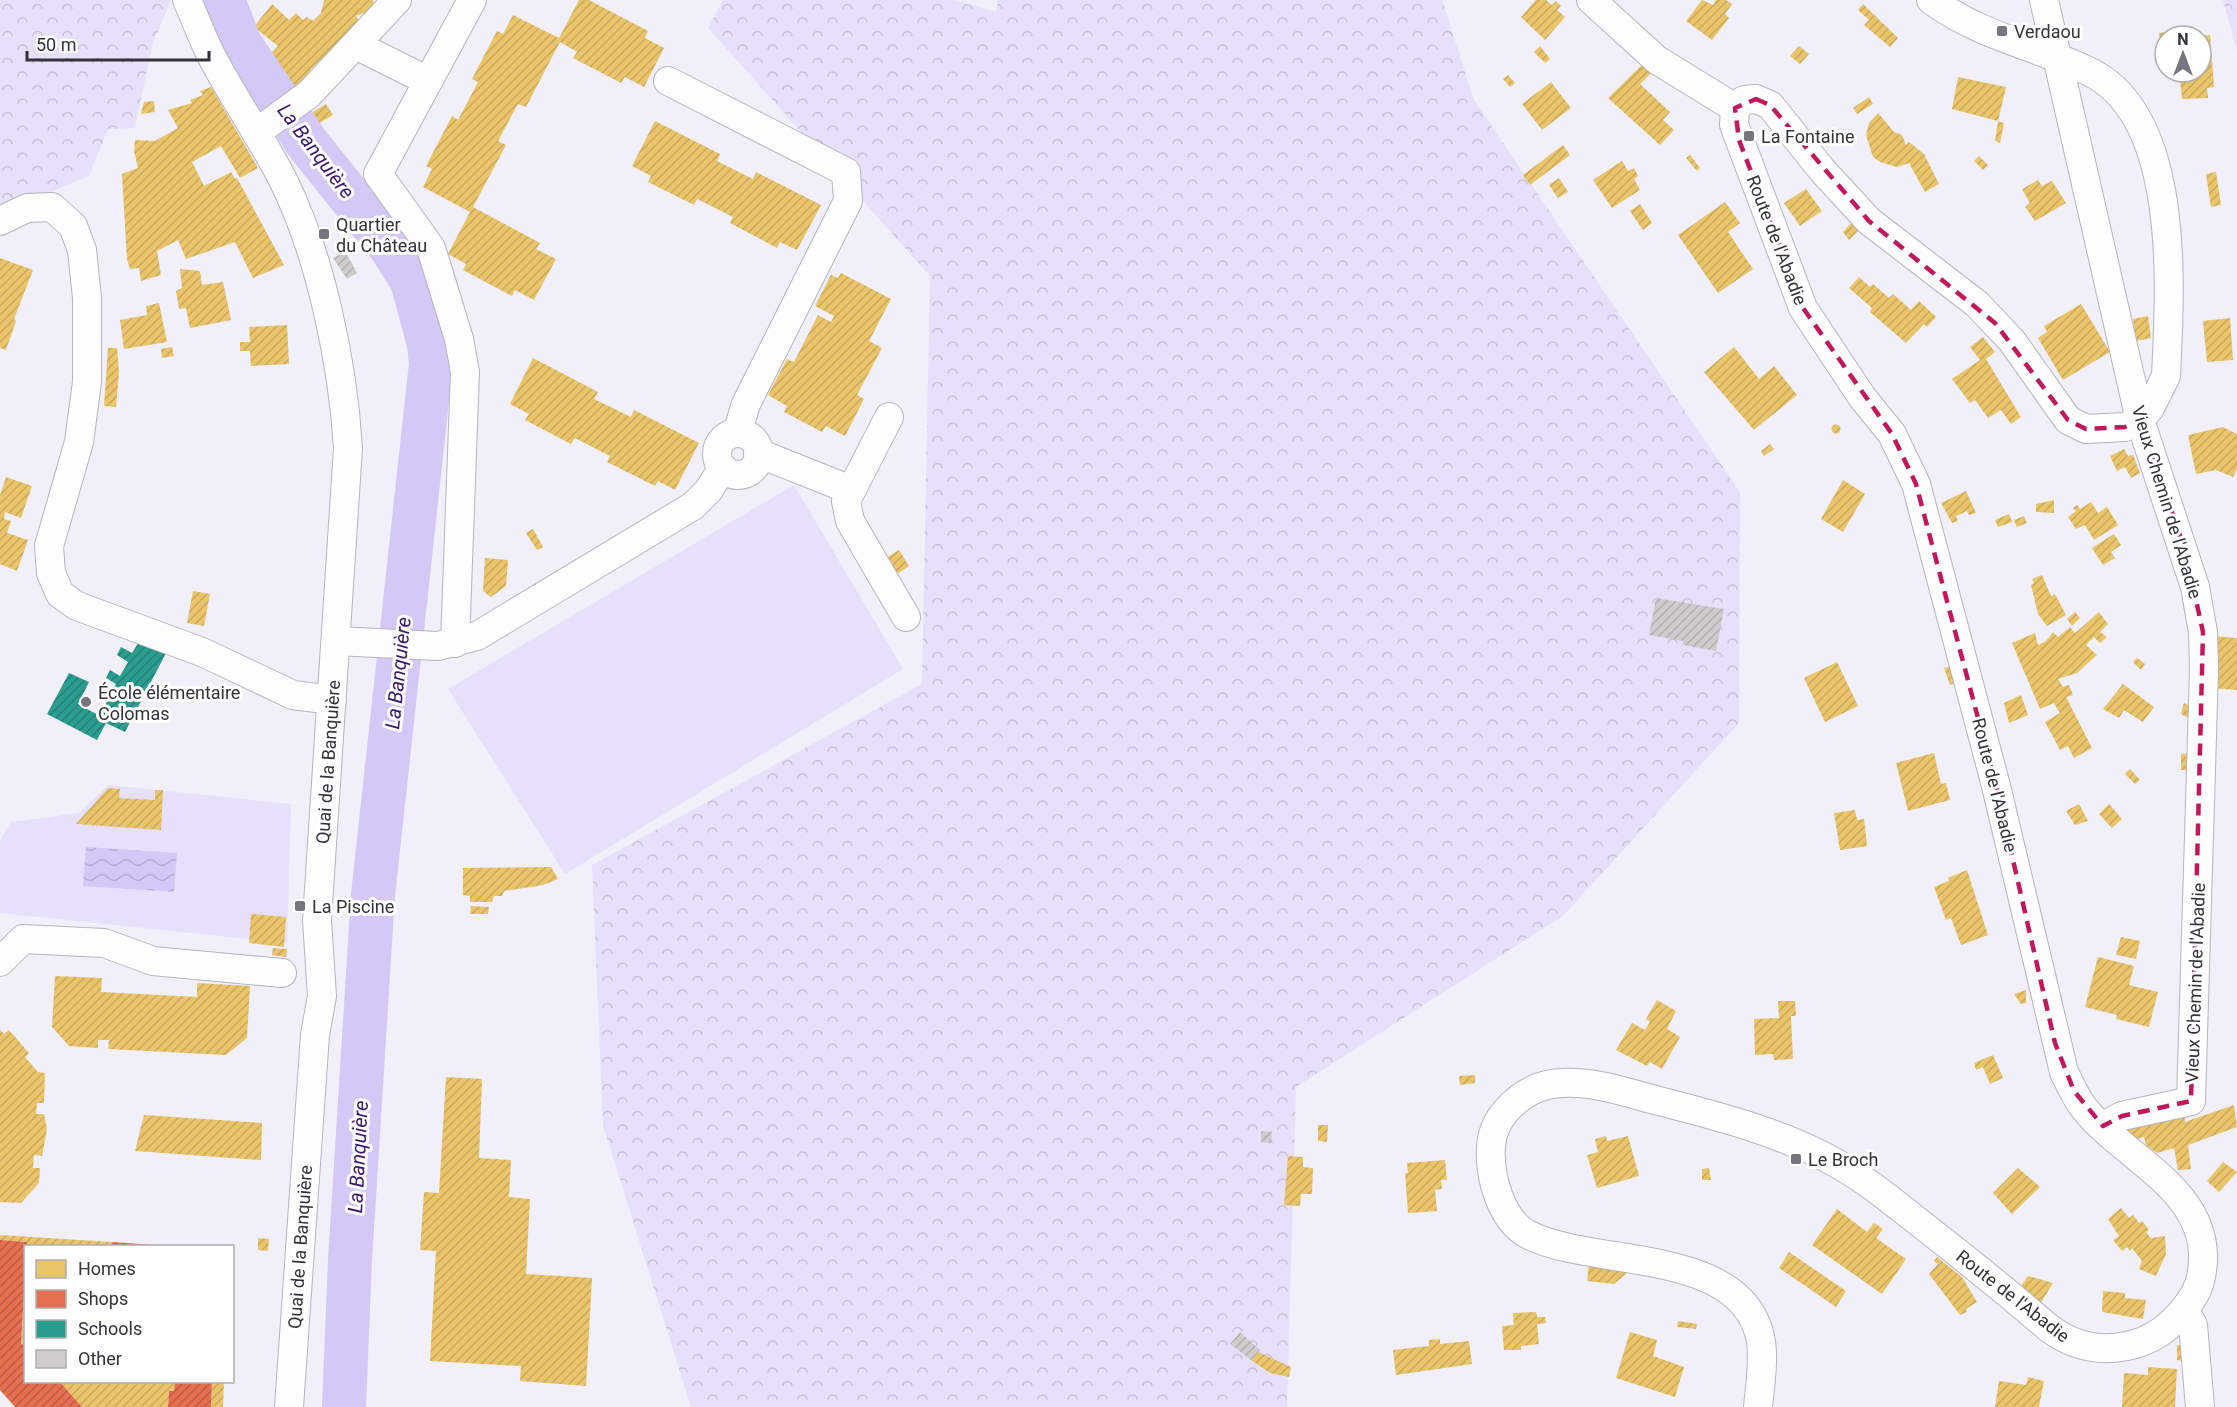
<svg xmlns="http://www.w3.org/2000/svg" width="2237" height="1407" font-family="Roboto,sans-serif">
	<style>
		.grass { fill: #e6e0fb }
		.forest { fill: url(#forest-crowns) }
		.water { fill: url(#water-waves) }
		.homes { fill: url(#homes-hatch) }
		.shops { fill: url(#shops-hatch) }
		.schools { fill: url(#schools-hatch) }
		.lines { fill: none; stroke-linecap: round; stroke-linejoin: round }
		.river { stroke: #d4c8f6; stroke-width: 44 }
		.building { fill: url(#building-hatch) }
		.minor-casing { stroke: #b7b4be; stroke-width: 30 }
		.minor { stroke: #fdfdfe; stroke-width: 28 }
		.marked { fill: none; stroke: #c2185b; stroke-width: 4.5; stroke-dasharray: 12 8; stroke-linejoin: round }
		.poi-dot { fill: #76747e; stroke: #fff; stroke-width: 2 }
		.labels { text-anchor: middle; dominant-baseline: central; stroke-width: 6; stroke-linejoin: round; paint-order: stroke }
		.poi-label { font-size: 18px; fill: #34313c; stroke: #fff; text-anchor: start }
		.street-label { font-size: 18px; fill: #34313c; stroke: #fff }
		.water-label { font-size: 20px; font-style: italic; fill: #3a176c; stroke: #fff }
	</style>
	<defs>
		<pattern id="forest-crowns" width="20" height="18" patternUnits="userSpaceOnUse" patternTransform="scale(1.5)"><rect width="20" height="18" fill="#e6e0fb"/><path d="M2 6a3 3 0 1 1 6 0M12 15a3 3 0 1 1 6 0" fill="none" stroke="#c6c1d8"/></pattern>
		<pattern id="water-waves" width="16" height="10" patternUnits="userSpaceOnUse" patternTransform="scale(1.5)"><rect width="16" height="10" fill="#d4c8f6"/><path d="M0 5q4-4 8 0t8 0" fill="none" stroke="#b7acd4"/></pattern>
		<pattern id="homes-hatch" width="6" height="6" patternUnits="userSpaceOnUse" patternTransform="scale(1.5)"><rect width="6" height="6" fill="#e9c46a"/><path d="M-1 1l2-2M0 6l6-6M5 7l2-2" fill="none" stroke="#c8a95d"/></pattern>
		<pattern id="shops-hatch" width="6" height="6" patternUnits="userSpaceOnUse" patternTransform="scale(1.5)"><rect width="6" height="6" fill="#e76f51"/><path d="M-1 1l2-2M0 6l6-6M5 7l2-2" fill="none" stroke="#bc5c44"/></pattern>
		<pattern id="schools-hatch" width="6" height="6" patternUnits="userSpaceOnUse" patternTransform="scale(1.5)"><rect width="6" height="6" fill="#2a9d8f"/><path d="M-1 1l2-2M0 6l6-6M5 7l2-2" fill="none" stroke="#258176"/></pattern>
		<pattern id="building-hatch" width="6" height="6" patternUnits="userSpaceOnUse" patternTransform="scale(1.5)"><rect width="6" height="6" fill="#cecdcc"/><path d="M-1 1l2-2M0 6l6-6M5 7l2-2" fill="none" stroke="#b2b0b0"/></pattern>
	</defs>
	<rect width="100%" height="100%" fill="#f1eff9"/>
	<g class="grass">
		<polygon points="794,485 903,669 565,874 448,689"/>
		<polygon points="108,785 291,804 287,943 0,913 0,840 11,822 79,813"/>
	</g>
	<g class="forest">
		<polygon points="0,0 171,0 152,46 135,128 108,129 89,176 0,213"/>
		<polygon points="723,0 954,0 996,12 998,0 1442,0 1474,100 1740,492 1739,723 1564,915 1296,1087 1287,1407 691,1407 603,1125 592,865 922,684 930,276 708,28"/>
		<polygon points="2223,0 2237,0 2237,51"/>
	</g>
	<polygon class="water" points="86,847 177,853 174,892 83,886"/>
	<g class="homes">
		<polygon points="324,0 373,0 375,9 356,16 360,22 311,69 295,101 265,60 278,46 254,27 272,4 289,20 296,13 303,20 307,17 313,21 321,13"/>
		<polygon points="579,0 589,0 648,31 645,38 664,48 644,87 625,77 621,83 573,58 577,52 560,42 526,107 518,104 498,141 506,145 473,207 540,243 536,249 556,259 534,300 515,290 512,296 463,270 466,264 448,254 470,212 423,187 432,169 426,166 452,116 458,120 478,82 472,79 497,31 503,34 513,15 559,38"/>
		<polygon points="1536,0 1546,0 1552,5 1556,1 1561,6 1557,10 1565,17 1545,40 1521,17"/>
		<polygon points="1702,0 1713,5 1716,0 1726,0 1732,4 1725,14 1729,18 1712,40 1686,21"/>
		<polygon points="1863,4 1898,38 1890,47 1864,25 1869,20 1858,10"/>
		<polygon points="2168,32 2168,36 2165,36 2165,65 2163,65 2159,33"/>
		<polygon points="2210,35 2214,87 2207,88 2208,98 2182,99 2179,72 2201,72 2201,36"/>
		<polygon points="1540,46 1550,59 1545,63 1534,52"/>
		<polygon points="1799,46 1809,54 1800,64 1790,56"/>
		<polygon points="1644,63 1653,71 1640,84 1670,112 1663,120 1674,130 1660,145 1608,98"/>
		<polygon points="1508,75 1515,83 1510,87 1503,79"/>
		<polygon points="1958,77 2006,87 1998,121 1952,109"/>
		<polygon points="1551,82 1571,108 1542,130 1522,104"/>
		<polygon points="211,87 258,168 240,178 221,146 192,162 204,186 231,172 235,179 237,178 284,265 253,278 235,242 186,259 178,240 157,251 161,275 141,281 139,268 130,269 127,259 122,174 138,168 134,151 135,140 155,141 178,128 168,110 192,103 190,100 203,95 200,91"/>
		<polygon points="1869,97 1873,104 1857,114 1853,108"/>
		<polygon points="154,101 155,112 141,114 144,102"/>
		<polygon points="326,104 333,115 318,124 311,113"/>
		<polygon points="1878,113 1894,132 1902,135 1906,145 1909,142 1924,154 1939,184 1925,192 1909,163 1897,167 1880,162 1873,157 1866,135 1869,123"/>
		<polygon points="655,121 720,154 717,161 753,179 756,172 821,205 797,250 780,242 777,248 730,223 733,217 697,199 694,205 648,182 651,176 632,166"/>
		<polygon points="1998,121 2004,123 2000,143 1995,141"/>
		<polygon points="1563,145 1570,155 1530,185 1523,175"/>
		<polygon points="1690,155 1700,168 1697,171 1686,158"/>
		<polygon points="1979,156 1988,165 1983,170 1974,161"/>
		<polygon points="1622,161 1628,171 1634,168 1638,176 1634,179 1640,190 1612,208 1593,180"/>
		<polygon points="2216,172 2221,205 2211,207 2206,174"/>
		<polygon points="1559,178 1568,192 1558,198 1549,185"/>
		<polygon points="2038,180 2042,186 2052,181 2066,203 2035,221 2025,207 2030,203 2022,189"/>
		<polygon points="1806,189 1822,211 1800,226 1784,203"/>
		<polygon points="1725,202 1740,223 1728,232 1753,269 1718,293 1678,235"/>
		<polygon points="1640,204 1652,223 1643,230 1630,211"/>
		<polygon points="1855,219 1859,230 1849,240 1843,232"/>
		<polygon points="0,258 33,270 14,319 16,321 6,350 0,348"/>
		<polygon points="180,269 200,271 202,285 223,282 231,320 190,328 186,308 179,309 176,291 182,288"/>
		<polygon points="841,273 891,299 869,341 882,348 857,395 864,399 845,436 826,426 822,432 784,412 787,406 768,395 787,359 794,362 818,315 831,322 834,316 815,306 831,275 838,278"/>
		<polygon points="1859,277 1870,287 1873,284 1889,298 1893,294 1911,310 1919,301 1936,317 1927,327 1924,324 1906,343 1870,312 1872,308 1849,288"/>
		<polygon points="159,303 167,342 124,349 120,320 147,315 146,306"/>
		<polygon points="2081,304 2110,352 2063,380 2038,338 2047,332 2044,326"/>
		<polygon points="2148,316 2151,338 2136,341 2133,319"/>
		<polygon points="2230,318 2233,360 2207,362 2203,321"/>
		<polygon points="287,325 289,364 251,366 250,351 240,351 240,342 250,342 249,327"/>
		<polygon points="1983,337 1995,352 1986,359 2021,417 2011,424 2001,410 1988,418 1975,400 1970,403 1952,379 1980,360 1970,347"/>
		<polygon points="172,347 174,356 162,358 161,349"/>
		<polygon points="1734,347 1759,379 1774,366 1797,395 1754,430 1704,372"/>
		<polygon points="108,348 117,348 119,372 116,407 104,406"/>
		<polygon points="533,358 598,392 594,399 631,417 634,410 699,443 675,490 658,481 655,486 607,462 610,456 575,438 571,444 525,420 529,414 510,404"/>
		<circle cx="1836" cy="429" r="4.5"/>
		<polygon points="2223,427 2237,434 2237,469 2233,477 2216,470 2196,474 2188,435"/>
		<polygon points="1770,444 1774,449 1764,456 1761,451"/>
		<polygon points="2124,449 2128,456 2133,455 2140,473 2131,478 2125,467 2117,471 2110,456"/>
		<polygon points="6,477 32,486 21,518 5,512 4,519 11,521 7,533 28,540 17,571 0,564 0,495"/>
		<polygon points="1843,480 1865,494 1843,532 1821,519"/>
		<polygon points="1966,491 1976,513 1969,515 1967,511 1956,516 1958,521 1952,523 1941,503"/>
		<polygon points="2054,500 2054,513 2036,512 2036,504"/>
		<polygon points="2091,502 2098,513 2107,507 2118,525 2094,540 2085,525 2076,529 2068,517 2076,511 2073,508 2077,505 2080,509"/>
		<polygon points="2009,514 2012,522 1998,527 1995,520"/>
		<polygon points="2024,516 2027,523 2017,527 2014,520"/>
		<polygon points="533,529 543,547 537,550 526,533"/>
		<polygon points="2114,534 2121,545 2111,552 2115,558 2103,565 2092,548"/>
		<polygon points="899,550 909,566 894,576 884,559"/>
		<polygon points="485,558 508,560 506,586 491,597 483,591"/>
		<polygon points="2042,575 2051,596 2055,594 2066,615 2047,626 2038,614 2031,585 2034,583 2032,579"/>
		<polygon points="193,591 210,594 204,626 187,623"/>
		<polygon points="2075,612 2080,618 2072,626 2067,619"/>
		<polygon points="2099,612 2108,624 2100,632 2107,637 2100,643 2094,637 2086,645 2097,655 2077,673 2058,679 2063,687 2069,685 2073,695 2066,697 2092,748 2074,758 2068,746 2060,750 2045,722 2060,713 2054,703 2040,709 2012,643 2035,633 2038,645 2046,641 2053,632 2058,637 2070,627 2075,633"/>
		<polygon points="2214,636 2237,638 2237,690 2209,688"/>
		<polygon points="2137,658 2145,664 2141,670 2133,662"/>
		<polygon points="1837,662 1858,706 1825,722 1804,678"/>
		<polygon points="1954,666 1959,682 1950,685 1944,668"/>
		<polygon points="2123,684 2154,707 2143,722 2124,710 2119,718 2103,709"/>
		<polygon points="2021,695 2028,715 2009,723 2004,703"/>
		<polygon points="2184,703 2198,710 2195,721 2181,714"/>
		<polygon points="1934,753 1941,784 1946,783 1950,800 1908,811 1896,763"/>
		<polygon points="2194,753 2194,770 2181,770 2181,754"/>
		<polygon points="2130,769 2140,780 2135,784 2125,774"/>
		<polygon points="108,788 120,789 119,798 155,800 155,790 163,790 161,830 76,824"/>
		<polygon points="2079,804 2088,821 2075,825 2066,811"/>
		<polygon points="2109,804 2122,819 2112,828 2099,814"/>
		<polygon points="1855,810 1857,820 1864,819 1867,846 1840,850 1834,813"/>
		<polygon points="551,867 558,879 543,885 504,891 502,896 494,896 492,902 470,902 470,896 463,895 463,868"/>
		<polygon points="1967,870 1988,935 1961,945 1951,918 1946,920 1934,887 1949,881 1948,878"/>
		<polygon points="471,906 489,907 488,914 470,914"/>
		<polygon points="251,914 286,917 284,947 249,943"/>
		<polygon points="2121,937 2140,941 2136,959 2116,955"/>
		<polygon points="273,948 287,949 286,957 272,955"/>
		<polygon points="2098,957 2134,966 2129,985 2158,992 2149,1027 2116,1019 2117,1015 2085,1007"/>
		<polygon points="55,976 102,978 101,992 197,997 197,983 250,986 247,1038 226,1055 108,1049 109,1040 98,1040 98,1048 69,1046 52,1027"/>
		<polygon points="2026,990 2026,1003 2021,1004 2014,994"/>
		<polygon points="1657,1000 1676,1011 1667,1029 1680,1037 1662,1069 1650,1062 1647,1066 1616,1050 1632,1023 1645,1030 1650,1022 1646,1019"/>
		<polygon points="1778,1001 1795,1001 1796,1016 1791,1016 1793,1059 1774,1060 1773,1054 1755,1055 1754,1019 1779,1018"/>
		<polygon points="0,1030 4,1034 9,1030 29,1053 25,1057 38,1072 45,1073 44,1103 37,1103 36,1114 44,1114 47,1129 42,1156 34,1155 33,1168 40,1168 39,1183 21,1203 0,1202"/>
		<polygon points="1993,1055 2003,1078 1990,1084 1983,1067 1976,1070 1974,1063"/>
		<polygon points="1475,1075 1475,1083 1460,1085 1459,1076"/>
		<polygon points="446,1077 482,1079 479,1158 511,1160 509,1197 530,1199 526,1274 592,1278 586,1386 520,1381 521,1366 430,1361 436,1251 420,1250 424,1192 439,1193"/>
		<polygon points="2234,1105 2237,1127 2188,1145 2191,1169 2178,1170 2174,1148 2157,1153 2146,1145 2144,1137 2130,1141 2125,1129 2184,1111 2185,1122"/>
		<polygon points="144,1115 262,1123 261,1160 135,1151"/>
		<polygon points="1318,1125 1328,1125 1327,1142 1318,1141"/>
		<polygon points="1606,1136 1607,1141 1628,1136 1639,1176 1597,1188 1587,1155 1598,1152 1595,1139"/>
		<polygon points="1288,1156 1303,1157 1303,1167 1313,1168 1312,1194 1301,1194 1300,1206 1284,1205"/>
		<polygon points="1445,1160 1447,1180 1441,1180 1442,1189 1435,1190 1437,1211 1408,1213 1405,1173 1408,1173 1407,1163"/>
		<polygon points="2223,1162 2237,1172 2219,1192 2207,1181"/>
		<polygon points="1709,1168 1711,1180 1702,1180 1702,1169"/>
		<polygon points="2018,1168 2040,1187 2012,1214 1993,1193"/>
		<polygon points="2121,1208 2129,1218 2133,1215 2139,1223 2142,1221 2149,1230 2146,1232 2151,1238 2165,1236 2166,1254 2156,1276 2139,1269 2142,1261 2132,1248 2130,1251 2127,1247 2122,1251 2113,1240 2119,1236 2108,1219"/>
		<polygon points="1837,1209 1867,1232 1874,1223 1883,1229 1876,1238 1906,1259 1882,1294 1812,1245"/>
		<polygon points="0,1235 112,1242 111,1246 27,1246 27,1242 0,1240"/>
		<polygon points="258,1238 269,1239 268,1251 258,1250"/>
		<polygon points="1789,1252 1846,1291 1836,1307 1779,1268"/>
		<polygon points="1937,1257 1962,1277 1977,1302 1966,1309 1967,1312 1960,1315 1929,1274 1938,1264 1934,1261"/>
		<polygon points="1589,1264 1628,1272 1614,1284 1587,1281"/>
		<polygon points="2028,1276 2053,1283 2040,1304 2019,1289"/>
		<polygon points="2103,1291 2125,1293 2125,1298 2146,1300 2143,1319 2102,1312"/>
		<polygon points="24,1299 26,1299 26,1345 21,1344"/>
		<polygon points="1536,1312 1537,1317 1545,1317 1546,1323 1537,1324 1539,1344 1521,1346 1521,1350 1504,1350 1502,1326 1514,1325 1513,1313"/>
		<polygon points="1678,1321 1697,1324 1696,1329 1677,1327"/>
		<polygon points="1630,1332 1657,1340 1653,1356 1684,1367 1675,1397 1616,1378"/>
		<polygon points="1440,1339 1440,1344 1469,1341 1472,1364 1396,1375 1393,1350 1429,1346 1429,1340"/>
		<polygon points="2177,1345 2186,1346 2185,1361 2177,1360"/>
		<polygon points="1258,1352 1291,1367 1289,1377 1270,1373 1251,1360"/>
		<polygon points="2148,1367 2177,1369 2175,1407 2122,1407 2124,1373 2148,1375"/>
		<polygon points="2028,1377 2044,1381 2039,1407 1995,1407 1999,1381 2026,1385"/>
		<polygon points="60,1382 175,1382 174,1391 169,1391 168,1407 82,1407"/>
		<polygon points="212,1382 224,1382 223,1407 211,1407"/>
	</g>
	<g class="shops">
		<polygon points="0,1240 27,1242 21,1344 26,1345 26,1382 60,1382 82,1407 15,1407 0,1390"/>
		<polygon points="112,1242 155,1245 155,1246 111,1246"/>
		<polygon points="175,1382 212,1382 211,1407 168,1407 169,1391 174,1391"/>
	</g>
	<polygon class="schools" points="140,640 166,653 125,732 106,723 97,740 47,714 69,673 89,682 78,704 100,716 116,684 106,678 110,670 120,676 128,662 117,655 121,647 132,653"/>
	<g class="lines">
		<polyline class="river" points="223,0 240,44 307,143 392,249 412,281 429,344 431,364 373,895 350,1260 344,1407"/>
	</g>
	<g class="building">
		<polygon points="345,251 357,273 347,279 333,258"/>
		<polygon points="1656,598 1724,609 1716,651 1683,645 1683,641 1649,635"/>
		<polygon points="1261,1131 1272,1132 1271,1143 1261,1142"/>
		<polygon points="1240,1332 1260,1350 1251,1360 1230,1344"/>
	</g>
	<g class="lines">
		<defs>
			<g id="minor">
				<path d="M187 0C195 18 202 37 211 55 233 98 262 138 284 182 321 257 343 365 348 448L317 920 322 996 315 1035 289 1407"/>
				<polyline points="1591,0 1657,60 1735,108"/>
				<polyline points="2044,0 2140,420 2195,587 2203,632 2204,670 2191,1101 2122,1116 2103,1126"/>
				<polyline points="356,45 428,81"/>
				<polyline points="668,81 846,172 848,201 746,404 737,433"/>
				<polyline points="256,133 309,94 397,0"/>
				<polyline points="0,221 27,208 52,207 73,226 82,250 87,298 87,382 79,442 49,546 51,573 60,594 77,606 202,652 293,695 332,700"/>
				<polyline points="889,417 846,501 850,521 906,617"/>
				<circle cx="738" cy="454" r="21"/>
				<polyline points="758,453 851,490"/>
				<polyline points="336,641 438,646 477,636 693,506 708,491 723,468"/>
				<polyline points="455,643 465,372 459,339 431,248 378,174 472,0"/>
				<polyline points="0,962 23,939 104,943 153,961 282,973"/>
				<polyline points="2184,1310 2193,1325 2200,1407"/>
				<path d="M1758 1407C1760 1386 1764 1362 1761 1341 1744 1246 1595 1268 1529 1235 1501 1221 1489 1176 1491 1147 1493 1112 1528 1084 1562 1083 1595 1081 1628 1093 1659 1101 1720 1117 1781 1132 1836 1163 1867 1180 1894 1203 1921 1224 1965 1258 2008 1293 2050 1329 2074 1346 2098 1352 2127 1346 2153 1341 2174 1324 2189 1303 2199 1290 2202 1277 2203 1261 2206 1188 2123 1158 2084 1108 2076 1098 2070 1084 2064 1072L1996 786 1916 484 1892 434 1862 397 1803 308 1734 125 1735 108 1744 100 1756 99 1770 105 1822 170 1869 221 1977 304 1995 323 2012 341 2068 420 2086 429 2125 427 2140 420 2150 408 2166 376C2170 289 2182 115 2088 71 2032 44 1984 38 1931 0"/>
			</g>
		</defs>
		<use href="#minor" class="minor-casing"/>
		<use href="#minor" class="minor"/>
	</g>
	<path class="marked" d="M1756 99 1770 105 1869 221 1995 323 2068 420 2086 429 2125 427 2140 420 2185 550 2203 632 2191 1101 2122 1116 2103 1126 2074 1091 2055 1043 1996 786 1916 484 1892 434 1803 308 1739 140 1735 108Z"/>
	<g class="poi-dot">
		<rect x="1996" y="25" width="12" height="12" rx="3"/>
		<rect x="1743" y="130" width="12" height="12" rx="3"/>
		<rect x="318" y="228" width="12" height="12" rx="3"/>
		<circle cx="86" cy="702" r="6"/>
		<rect x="294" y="900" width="12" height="12" rx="3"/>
		<rect x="1790" y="1153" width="12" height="12" rx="3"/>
	</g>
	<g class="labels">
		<g class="poi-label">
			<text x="2014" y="31">Verdaou</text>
			<text x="1761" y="136">La Fontaine</text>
			<text x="336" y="224">Quartier<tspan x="336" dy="21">du Château</tspan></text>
			<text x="98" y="692">École élémentaire<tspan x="98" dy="21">Colomas</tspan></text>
			<text x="312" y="906">La Piscine</text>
			<text x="1808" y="1159">Le Broch</text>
		</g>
		<g class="street-label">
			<text transform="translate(1777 240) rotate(69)">Route de l'Abadie</text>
			<text transform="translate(2167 502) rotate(73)">Vieux Chemin de l'Abadie</text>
			<text transform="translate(328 762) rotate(-86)">Quai de la Banquière</text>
			<text transform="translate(1995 785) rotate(76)">Route de l'Abadie</text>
			<text transform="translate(2195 983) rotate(-88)">Vieux Chemin de l'Abadie</text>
			<text transform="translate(300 1247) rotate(-86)">Quai de la Banquière</text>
			<text transform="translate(2013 1296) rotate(38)">Route de l'Abadie</text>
		</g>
		<g class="water-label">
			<text transform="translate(316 151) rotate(53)">La Banquière</text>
			<text transform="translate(398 673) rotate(-84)">La Banquière</text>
			<text transform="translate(358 1157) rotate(-87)">La Banquière</text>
		</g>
	</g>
	<rect x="24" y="1245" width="210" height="138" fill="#ffffff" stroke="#aeadb1" stroke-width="1.5"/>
	<rect x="36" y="1260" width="30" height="18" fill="#e9c46a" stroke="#aeadb1" stroke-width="1.5"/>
	<text x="78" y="1275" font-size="18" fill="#34313c">Homes</text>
	<rect x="36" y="1290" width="30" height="18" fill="#e76f51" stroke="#aeadb1" stroke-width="1.5"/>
	<text x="78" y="1305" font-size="18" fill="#34313c">Shops</text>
	<rect x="36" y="1320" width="30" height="18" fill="#2a9d8f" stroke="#aeadb1" stroke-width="1.5"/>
	<text x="78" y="1335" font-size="18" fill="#34313c">Schools</text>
	<rect x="36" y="1350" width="30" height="18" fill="#cecdcc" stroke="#aeadb1" stroke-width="1.5"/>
	<text x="78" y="1365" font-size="18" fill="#34313c">Other</text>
	<g transform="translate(2183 54)"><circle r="28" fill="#ffffff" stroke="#aeadb1" stroke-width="1.5"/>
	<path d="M0-4.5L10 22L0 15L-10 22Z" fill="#76747e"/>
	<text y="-9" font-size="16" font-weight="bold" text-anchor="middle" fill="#34313c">N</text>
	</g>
	<path d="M27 51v9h182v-9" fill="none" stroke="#34313c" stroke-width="3"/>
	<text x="36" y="51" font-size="18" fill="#34313c" stroke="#ffffff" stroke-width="4.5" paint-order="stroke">50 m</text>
</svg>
